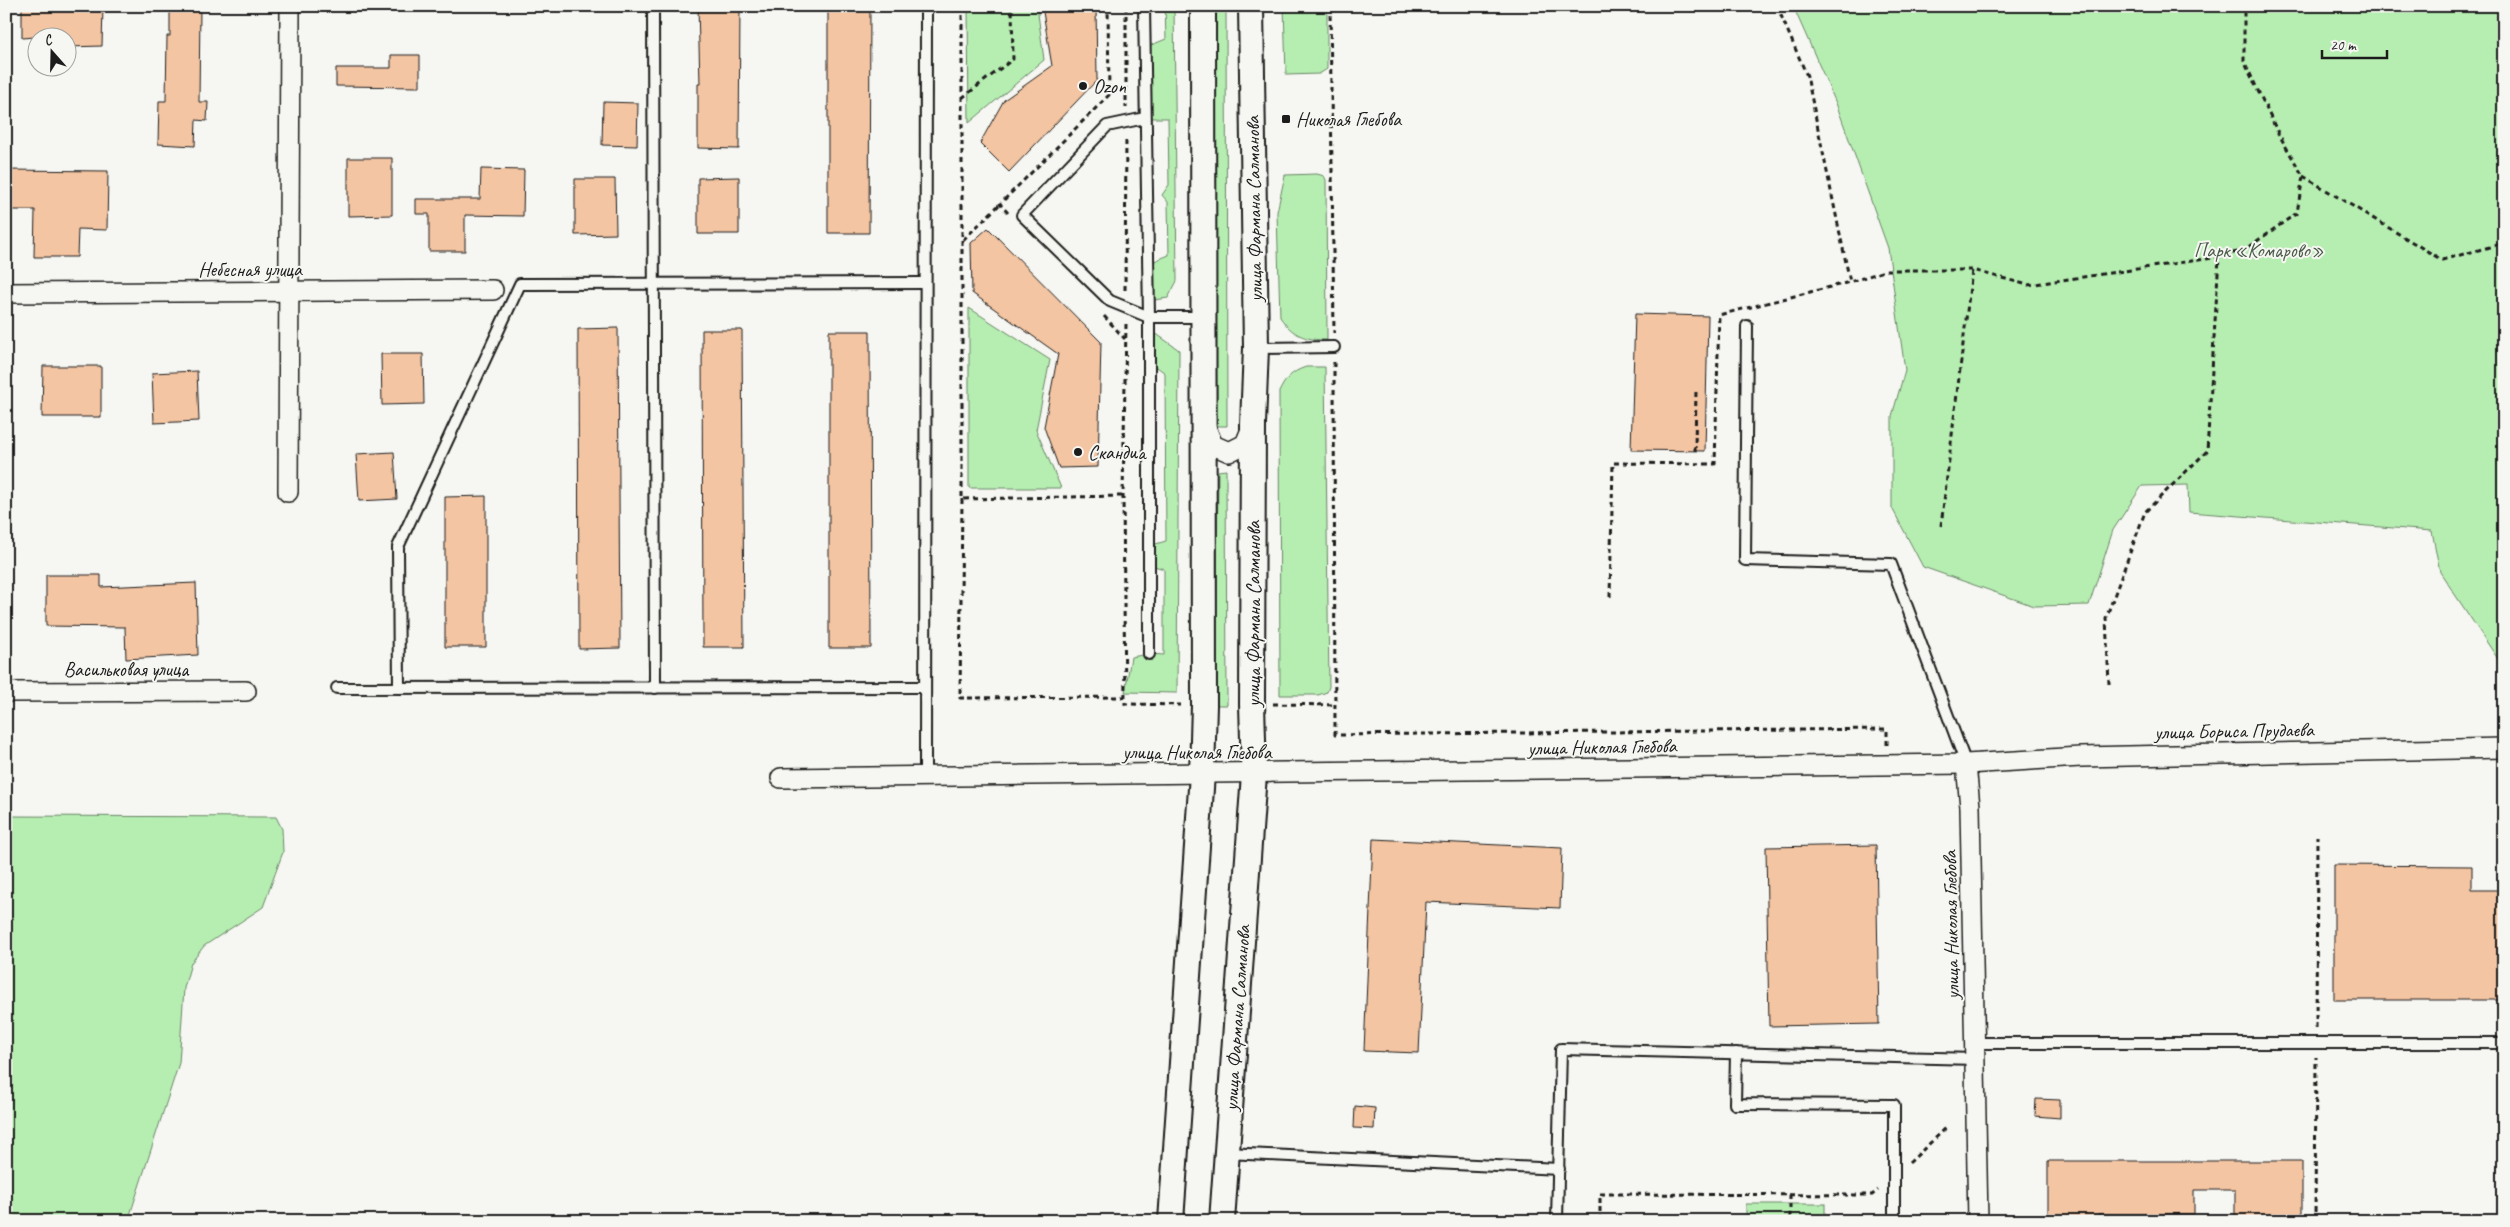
<svg xmlns="http://www.w3.org/2000/svg" width="2510" height="1227" font-family="Caveat,sans-serif">
	<style>
		.green { fill: #b6eeb1; stroke: #698566 }
		.building { fill: #f3c5a2; stroke: #1c1c1c }
		.lines { fill: none; stroke-linecap: round; stroke-linejoin: round }
		.service-casing { stroke: #1c1c1c; stroke-width: 14 }
		.minor-casing { stroke: #1c1c1c; stroke-width: 22 }
		.tertiary-casing { stroke: #1c1c1c; stroke-width: 28 }
		.path { stroke: #1c1c1c; stroke-width: 3; stroke-dasharray: 5 4; stroke-linecap: butt }
		.service { stroke: #f6f6f2; stroke-width: 10 }
		.minor { stroke: #f6f6f2; stroke-width: 19 }
		.tertiary { stroke: #f6f6f2; stroke-width: 24 }
		.poi-dot { fill: #1c1c1c; stroke: #f6f6f2; stroke-width: 2 }
		.labels { text-anchor: middle; dominant-baseline: central; stroke-width: 4; stroke-linejoin: round; paint-order: stroke }
		.poi-label { font-size: 20px; fill: #1c1c1c; stroke: #f6f6f2; text-anchor: start }
		.street-label { font-size: 20px; fill: #1c1c1c; stroke: #f6f6f2 }
		.park-label { font-size: 20px; fill: #4a5b49; stroke: #f6f6f2 }
	</style>
	<rect width="100%" height="100%" fill="#f6f6f2"/>
	<filter id="ink" filterUnits="userSpaceOnUse"><feTurbulence type="fractalNoise" baseFrequency=".02" numOctaves="2"/><feDisplacementMap in="SourceGraphic" scale="10" xChannelSelector="R" yChannelSelector="G"/><feConvolveMatrix kernelMatrix="1 2 1 2 8 2 1 2 1" color-interpolation-filters="sRGB"/></filter>
	<g filter="url(#ink)">
		<g class="green">
			<polygon points="968,6 1037,6 1044,60 969,123"/>
			<polygon points="1165,6 1174,6 1177,281 1168,298 1148,301 1147,264 1169,255 1168,202 1162,195 1169,185 1168,118 1145,118 1144,48 1166,39"/>
			<polygon points="1214,6 1226,6 1227,426 1217,426"/>
			<polygon points="1284,6 1327,6 1327,69 1319,74 1286,75"/>
			<polygon points="1793,6 2504,6 2504,668 2440,572 2432,531 2189,512 2188,485 2142,486 2113,530 2089,605 2034,606 1923,567 1892,508 1892,416 1905,370 1888,248 1836,103"/>
			<path d="M1317 174 1324 176 1326 180 1327 340C1305 340 1292 335 1280 317L1277 212 1285 175Z"/>
			<polygon points="969,308 1050,360 1036,430 1061,488 969,488"/>
			<polygon points="1148,328 1179,350 1177,693 1125,692 1131,657 1149,654 1164,655 1164,569 1148,564 1149,546 1166,541 1165,373 1149,361"/>
			<path d="M1306 367H1325L1329 687 1327 692 1318 695H1280L1279 392C1286 378 1291 372 1306 367Z"/>
			<polygon points="1226,470 1227,705 1216,705 1218,471"/>
			<polygon points="6,816 276,817 282,829 283,852 263,907 204,946 191,963 184,988 179,1063 128,1221 6,1221"/>
			<rect x="1746" y="1204" width="79" height="17"/>
		</g>
		<g class="building">
			<polygon points="22,6 103,6 102,46 68,47 68,38 38,38 38,48 35,48 35,37 22,38"/>
			<polygon points="170,6 200,6 199,102 208,102 207,121 196,120 195,146 158,144 159,101 166,101 167,36 170,36"/>
			<polygon points="698,6 740,6 739,149 698,148 698,84 700,84"/>
			<polygon points="828,6 870,6 869,233 828,233"/>
			<polygon points="1042,6 1096,6 1097,80 1009,172 980,143 1004,100 1052,66"/>
			<polygon points="391,55 420,55 420,87 336,86 336,68 391,68"/>
			<polygon points="603,102 638,103 637,146 602,145"/>
			<polygon points="348,158 392,158 392,215 348,216"/>
			<polygon points="481,169 524,170 523,216 465,215 465,251 429,251 429,214 416,214 416,199 480,199"/>
			<polygon points="6,170 108,171 107,230 78,229 77,257 34,257 35,210 6,210"/>
			<polygon points="739,177 739,234 698,234 698,178"/>
			<polygon points="575,179 615,179 616,234 575,235"/>
			<polygon points="988,228 1101,342 1098,467 1059,468 1044,427 1058,354 972,293 971,243"/>
			<polygon points="1635,314 1708,316 1705,451 1631,450"/>
			<polygon points="618,328 620,648 579,649 578,329"/>
			<polygon points="702,330 742,330 744,647 703,647"/>
			<polygon points="829,331 870,331 871,648 829,648"/>
			<polygon points="381,354 423,354 424,404 382,405"/>
			<polygon points="43,366 101,366 101,417 42,417"/>
			<polygon points="197,371 199,421 154,423 152,373"/>
			<polygon points="394,452 397,499 359,501 356,454"/>
			<polygon points="486,496 486,647 445,647 445,497"/>
			<polygon points="46,575 101,575 101,587 196,583 198,655 126,659 125,627 46,626"/>
			<polygon points="1373,839 1562,848 1560,908 1426,902 1419,1053 1364,1051"/>
			<polygon points="1876,845 1879,1024 1769,1026 1766,847"/>
			<polygon points="2334,865 2472,866 2472,890 2504,890 2504,1000 2334,1000"/>
			<polygon points="2036,1099 2060,1100 2060,1118 2035,1116"/>
			<polygon points="1355,1106 1375,1108 1374,1129 1354,1128"/>
			<polygon points="2048,1161 2302,1161 2302,1221 2235,1221 2235,1190 2194,1190 2194,1214 2098,1214 2098,1221 2048,1221"/>
		</g>
		<g class="lines">
			<defs>
				<g id="service">
					<polyline points="653,6 655,688"/>
					<polyline points="1144,6 1149,317 1149,654"/>
					<polyline points="1145,118 1107,126 1022,215 1110,301 1149,317 1204,317"/>
					<polyline points="1747,326 1745,560 1891,564 1966,764"/>
					<polyline points="1256,348 1334,347"/>
					<polyline points="337,688 925,687"/>
					<polyline points="399,688 398,547 520,284 925,283"/>
					<polyline points="925,778 926,6"/>
					<polyline points="1976,1043 2504,1043"/>
					<polyline points="1736,1053 1735,1104 1894,1105 1894,1221"/>
					<polyline points="1227,1153 1559,1169"/>
					<polyline points="1557,1221 1561,1049 1976,1059"/>
				</g>
				<g id="minor">
					<polyline points="6,293 493,290"/>
					<polyline points="1205,425 1213,445 1229,452 1245,444 1253,425"/>
					<polyline points="288,492 290,6"/>
					<polyline points="6,692 246,691"/>
					<polyline points="1966,764 1970,807 1978,1221"/>
					<polyline points="781,778 1966,764 2081,757 2504,748"/>
				</g>
				<g id="tertiary">
					<polyline points="1171,1221 1202,774 1204,705 1203,6"/>
					<polyline points="1222,1221 1254,774 1252,704 1253,424 1256,348 1251,6"/>
				</g>
			</defs>
			<use href="#service" class="service-casing"/>
			<use href="#minor" class="minor-casing"/>
			<use href="#tertiary" class="tertiary-casing"/>
			<g class="path">
				<polyline points="962,6 962,499 1123,496"/>
				<polyline points="1126,6 1126,108"/>
				<polyline points="1330,6 1334,333"/>
				<polyline points="1777,6 1807,76 1850,282"/>
				<polyline points="962,98 1013,59 1012,6"/>
				<polyline points="2303,176 2442,260 2504,243"/>
				<polyline points="1008,213 1000,204 1109,95 1108,6"/>
				<polyline points="963,240 1000,204"/>
				<polyline points="1125,290 1126,137"/>
				<polyline points="1104,316 1125,339"/>
				<polyline points="1126,324 1123,496 1125,704 1181,705"/>
				<polyline points="1334,362 1335,735 1887,729 1887,745"/>
				<polyline points="1695,451 1696,389"/>
				<polyline points="962,499 960,698 1125,697"/>
				<polyline points="1941,526 1972,270"/>
				<polyline points="1610,597 1613,463 1715,464 1719,315 1850,282 1887,270 1972,270 2028,285 2219,257 2244,250 2297,213 2303,176 2278,133 2244,61 2244,6"/>
				<polyline points="2109,684 2106,618 2145,512 2207,451 2219,257"/>
				<polyline points="1273,704 1335,705"/>
				<polyline points="2316,1028 2317,836"/>
				<polyline points="1909,1163 1947,1127"/>
				<polyline points="1790,1195 1790,1221"/>
				<polyline points="1600,1221 1600,1194 1872,1195 1878,1190"/>
				<polyline points="2315,1221 2316,1057"/>
			</g>
			<use href="#service" class="service"/>
			<use href="#minor" class="minor"/>
			<use href="#tertiary" class="tertiary"/>
		</g>
	</g>
	<g class="poi-dot">
		<circle cx="1083" cy="86" r="5"/>
		<rect x="1281" y="114" width="10" height="10" rx="2.5"/>
		<circle cx="1078" cy="452" r="5"/>
	</g>
	<g class="labels">
		<g class="poi-label">
			<text x="1093" y="86">Ozon</text>
			<text x="1296" y="119">Николая Глебова</text>
			<text x="1088" y="452">Скандиа</text>
		</g>
		<g class="street-label">
			<text transform="translate(1254 209) rotate(-91)">улица Фармана Салманова</text>
			<text x="250" y="269">Небесная улица</text>
			<text transform="translate(1253 614) rotate(-90)">улица Фармана Салманова</text>
			<text x="126" y="669">Васильковая улица</text>
			<text transform="translate(2234 731) rotate(-1)">улица Бориса Прудаева</text>
			<text transform="translate(1602 747) rotate(-1)">улица Николая Глебова</text>
			<text x="1197" y="752">улица Николая Глебова</text>
			<text transform="translate(1951 925) rotate(-91)">улица Николая Глебова</text>
			<text transform="translate(1237 1018) rotate(-86)">улица Фармана Салманова</text>
		</g>
		<g class="park-label">
			<text x="2259" y="250">Парк «Комарово»</text>
		</g>
	</g>
	<rect width="2510" height="1227" fill="none" stroke="#f6f6f2" stroke-width="25"/>
	<rect x="12" y="12" width="2485" height="1202" fill="none" stroke="#1c1c1c" stroke-width="2" filter="url(#ink)"/>
	<g transform="translate(52 52) rotate(340)"><circle r="24" fill="#f6f6f2" stroke="#9f9f9c"/>
	<path d="M0-4L9 19L0 12L-9 19Z" fill="#1c1c1c"/>
	<text y="-8" font-size="14" font-weight="bold" text-anchor="middle" fill="#1c1c1c">С</text>
	</g>
	<path d="M2322 50v8h65v-8" fill="none" stroke="#1c1c1c" stroke-width="2.5"/>
	<text x="2330" y="50" font-size="15" fill="#1c1c1c" stroke="#f6f6f2" stroke-width="4" paint-order="stroke">20 m</text>
</svg>
